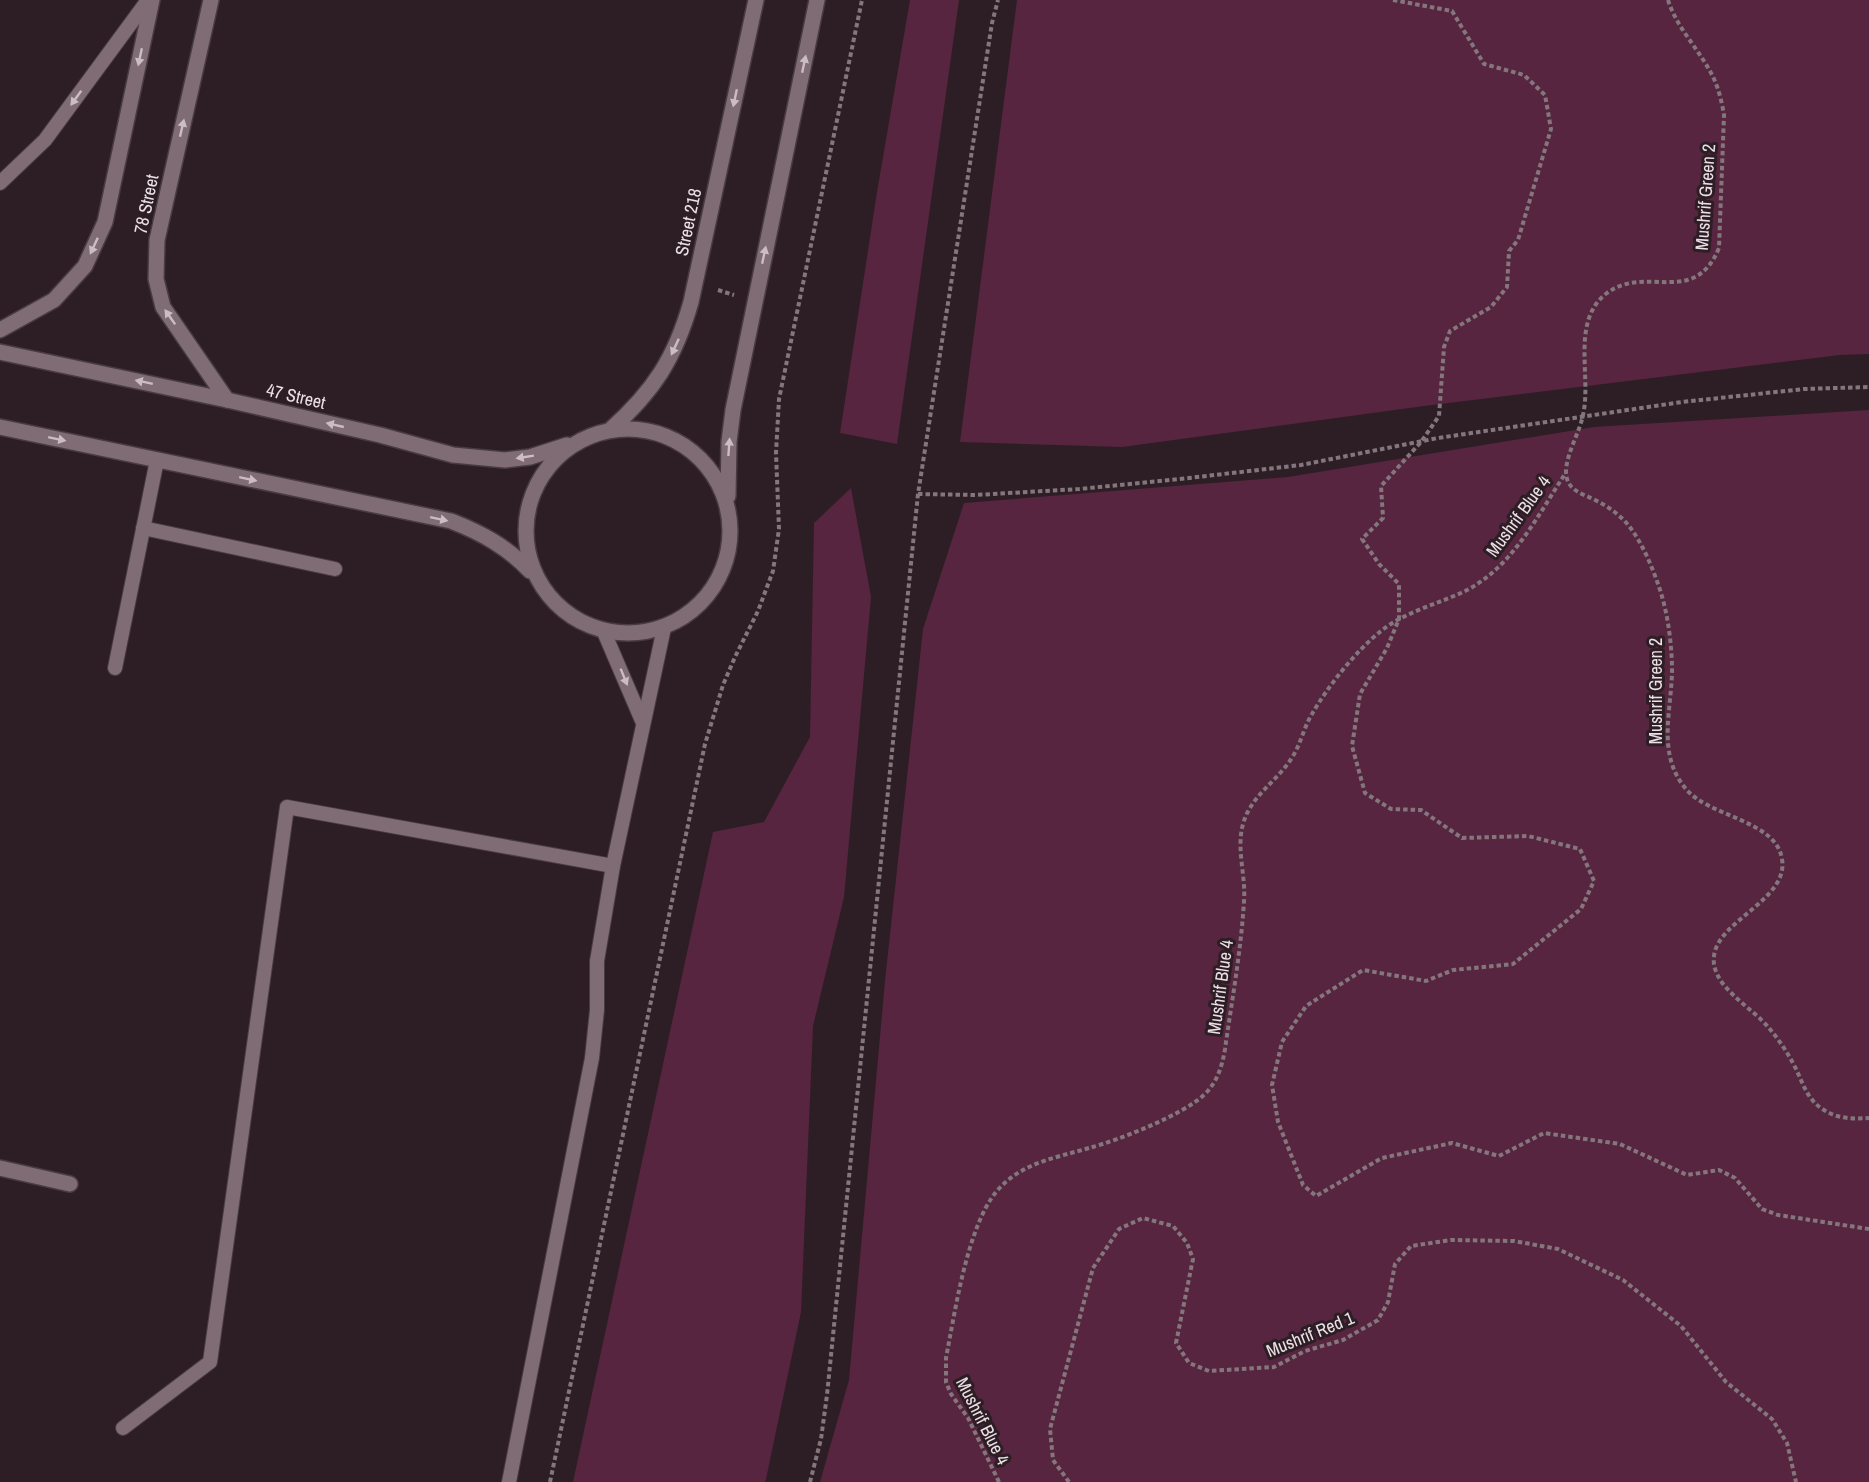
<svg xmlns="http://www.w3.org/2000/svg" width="1869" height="1482" font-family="'Archivo Narrow',sans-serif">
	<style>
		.green { fill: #57253f }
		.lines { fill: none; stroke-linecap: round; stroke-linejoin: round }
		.service-casing { stroke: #483b42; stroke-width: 16 }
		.minor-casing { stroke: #483b42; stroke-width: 18 }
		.tertiary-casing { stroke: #483b42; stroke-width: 18 }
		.path { stroke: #84767d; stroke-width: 4; stroke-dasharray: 4.5 3; stroke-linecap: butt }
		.service { stroke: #7f6c75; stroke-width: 14 }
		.minor { stroke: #7f6c75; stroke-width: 15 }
		.tertiary { stroke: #7f6c75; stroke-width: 15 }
		.oneway { fill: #cbbdc3 }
		.labels { text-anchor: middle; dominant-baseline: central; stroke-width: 6; stroke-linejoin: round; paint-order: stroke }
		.street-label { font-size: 18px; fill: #ebe0e5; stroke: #2d1e25 }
	</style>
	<rect width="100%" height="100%" fill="#2d1e25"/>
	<g class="green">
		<polygon points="910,0 959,0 897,444 840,433 877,192"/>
		<polygon points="1017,0 1869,0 1869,354 1840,355 1424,406 1122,447 960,442"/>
		<polygon points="1869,410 1869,1482 820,1482 849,1380 885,981 923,629 964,503 1288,477 1594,427"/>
		<polygon points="851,488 871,597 844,897 813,1026 801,1312 766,1479 765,1482 573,1482 713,832 764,822 810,737 814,523"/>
	</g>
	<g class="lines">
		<defs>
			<g id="service">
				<polyline points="0,183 45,140 148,0"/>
				<polyline points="143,528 335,569"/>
				<polyline points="604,632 643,723"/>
				<polyline points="115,668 157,460"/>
				<polyline points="613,866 664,628"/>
				<polyline points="123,1428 210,1362 287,807 613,866 597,961 597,1010 592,1058 509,1482"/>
			</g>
			<polyline id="minor" points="0,1168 70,1184"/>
			<g id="tertiary">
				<polyline points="211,0 157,240 156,279 163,307 227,400"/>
				<polyline points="0,330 54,300 85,266 105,222 152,0"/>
				<polyline points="0,352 227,400 380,435 453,455 505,460 530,457 567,445"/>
				<path d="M0 427 451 521C482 533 507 547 530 571"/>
				<circle cx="628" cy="531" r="102"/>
				<path d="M610 430C654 391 675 358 691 302L756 0"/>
				<polyline points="728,496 729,442 733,410 817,0"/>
			</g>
		</defs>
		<use href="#service" class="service-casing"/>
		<use href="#minor" class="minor-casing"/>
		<use href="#tertiary" class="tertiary-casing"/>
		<g class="path">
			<polyline points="1393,0 1452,11 1484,64 1524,75 1545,95 1551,129 1518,240 1509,251 1507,287 1491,307 1450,331 1444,347 1439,416 1421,442 1381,486 1383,518 1362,539 1379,564 1399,584 1399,619 1387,648 1360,694 1352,746 1365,793 1391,809 1421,810 1462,838 1528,836 1580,849 1594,881 1581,909 1513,964 1453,970 1426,981 1363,970 1306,1006 1282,1042 1272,1085 1278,1122 1303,1185 1316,1196 1382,1158 1452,1143 1499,1156 1544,1133 1620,1144 1687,1175 1719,1170 1735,1178 1762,1209 1778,1215 1869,1229"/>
			<path d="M1668 0C1677 29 1701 51 1714 79 1719 90 1722 103 1724 115L1719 248C1694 308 1646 264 1607 293 1570 321 1592 376 1583 415 1579 434 1567 452 1566 471 1566 491 1582 493 1597 501 1609 507 1621 516 1629 526 1642 543 1651 564 1658 584 1667 609 1671 637 1672 665 1673 707 1655 753 1686 789 1709 817 1776 820 1782 859 1789 900 1718 920 1714 956 1710 986 1752 1007 1769 1028 1779 1040 1788 1053 1795 1067 1803 1083 1807 1100 1824 1110 1838 1119 1853 1119 1869 1118"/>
			<polyline points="718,290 734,295"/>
			<polyline points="918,494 975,495 1079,489 1189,478 1301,465 1438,438 1682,402 1804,389 1869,387"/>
			<polyline points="550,1482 705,744 723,685 735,657 758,611 773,571 779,529 776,453 779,399 862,0"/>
			<polyline points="810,1482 821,1439 827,1395 918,494 992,23 998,0"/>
			<path d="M999 1482 968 1418 951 1394 946 1382V1358C955 1312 967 1228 996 1192 1020 1163 1055 1158 1089 1148 1119 1140 1183 1115 1205 1094 1217 1082 1222 1067 1225 1049 1232 1000 1241 951 1244 901 1246 876 1236 849 1243 824 1251 795 1278 781 1293 756 1301 743 1304 727 1312 714 1328 686 1356 651 1381 631 1406 611 1439 604 1467 590 1513 566 1538 515 1565 474"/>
			<polyline points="1069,1482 1053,1460 1050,1429 1093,1268 1119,1229 1143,1218 1173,1226 1187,1243 1193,1259 1176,1343 1189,1363 1209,1371 1274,1367 1305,1351 1343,1340 1378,1320 1388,1302 1395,1264 1411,1246 1451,1240 1514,1241 1558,1249 1623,1280 1681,1326 1726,1382 1772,1419 1787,1443 1796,1482"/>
		</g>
		<use href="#service" class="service"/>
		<use href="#minor" class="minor"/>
		<use href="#tertiary" class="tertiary"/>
	</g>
	<defs><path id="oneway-solid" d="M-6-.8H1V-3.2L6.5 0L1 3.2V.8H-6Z" transform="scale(1.5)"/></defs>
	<g class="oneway">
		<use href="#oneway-solid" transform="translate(140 57) rotate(102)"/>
		<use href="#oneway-solid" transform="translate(804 64) rotate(-78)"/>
		<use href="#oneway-solid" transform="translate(76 98) rotate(126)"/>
		<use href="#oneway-solid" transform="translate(735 98) rotate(102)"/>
		<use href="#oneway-solid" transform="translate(182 128) rotate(-77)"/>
		<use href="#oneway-solid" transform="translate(94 246) rotate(115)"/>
		<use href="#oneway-solid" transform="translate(764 255) rotate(-78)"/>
		<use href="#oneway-solid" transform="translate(170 317) rotate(-125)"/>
		<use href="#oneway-solid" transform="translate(675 347) rotate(115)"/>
		<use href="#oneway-solid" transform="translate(144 382) rotate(-168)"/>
		<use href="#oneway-solid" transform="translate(335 425) rotate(-167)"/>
		<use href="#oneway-solid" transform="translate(57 439) rotate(12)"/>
		<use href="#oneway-solid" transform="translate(729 447) rotate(-86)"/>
		<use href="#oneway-solid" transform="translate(525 457) rotate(171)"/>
		<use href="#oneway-solid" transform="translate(248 479) rotate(12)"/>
		<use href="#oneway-solid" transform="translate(439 519) rotate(12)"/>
		<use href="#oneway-solid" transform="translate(624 677) rotate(68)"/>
	</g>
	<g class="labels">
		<g class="street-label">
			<text transform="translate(1705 197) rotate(-86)">Mushrif Green 2</text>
			<text transform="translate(146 204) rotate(-78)">78 Street</text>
			<text transform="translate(688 222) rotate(-78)">Street 218</text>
			<text transform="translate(296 396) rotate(13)">47 Street</text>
			<text transform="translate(1518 516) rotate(-54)">Mushrif Blue 4</text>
			<text transform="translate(1655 691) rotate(-90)">Mushrif Green 2</text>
			<text transform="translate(1220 987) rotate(-82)">Mushrif Blue 4</text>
			<text transform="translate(1310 1334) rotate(-22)">Mushrif Red 1</text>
			<text transform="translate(983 1421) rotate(63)">Mushrif Blue 4</text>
		</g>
	</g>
</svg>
